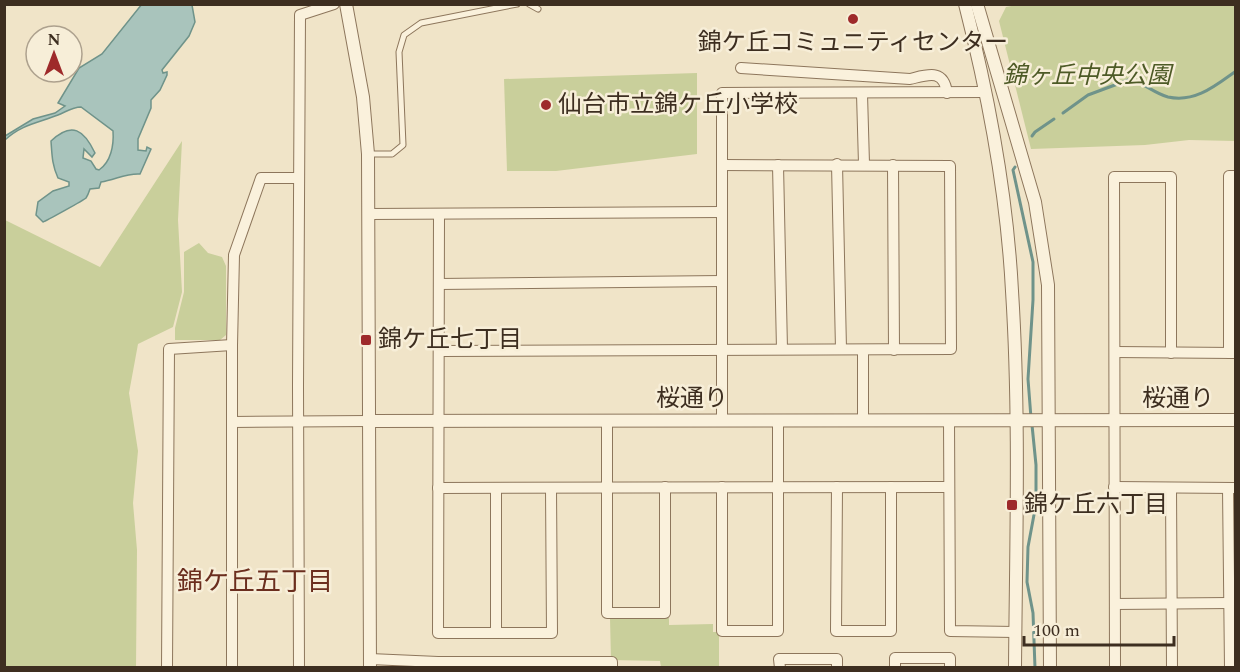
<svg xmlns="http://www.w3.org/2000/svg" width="1240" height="672" font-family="Spectral,'Noto Sans JP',serif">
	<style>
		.green { fill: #c9cf9b }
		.water { fill: #a9c4bc; stroke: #6f938a; stroke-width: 1.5 }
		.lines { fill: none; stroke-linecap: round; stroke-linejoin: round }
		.stream { stroke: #6f938a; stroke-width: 3 }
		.service-casing { stroke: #8d765c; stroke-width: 7 }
		.minor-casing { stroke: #8d765c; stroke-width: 12 }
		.tertiary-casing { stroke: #8d765c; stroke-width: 14 }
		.service { stroke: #faf1dc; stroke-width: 5 }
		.minor { stroke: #faf1dc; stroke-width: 10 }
		.tertiary { stroke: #faf1dc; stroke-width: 12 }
		.poi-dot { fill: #9e2a2b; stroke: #f7eed8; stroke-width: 2 }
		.labels { text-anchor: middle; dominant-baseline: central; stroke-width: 5; stroke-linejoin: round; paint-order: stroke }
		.poi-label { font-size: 24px; fill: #3d2e20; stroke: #f7eed8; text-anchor: start }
		.park-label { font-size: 24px; font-style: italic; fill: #4d5a26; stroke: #f7eed8 }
		.street-label { font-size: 24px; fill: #3d2e20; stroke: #f7eed8 }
		.neighbourhood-label { font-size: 26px; fill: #6b2e1e; stroke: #f7eed8 }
	</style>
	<rect width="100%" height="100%" fill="#f0e4c8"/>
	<g class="green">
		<polygon points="1022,4 1235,5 1235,141 1189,140 1145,145 1031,149 999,21 1006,7"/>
		<polygon points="697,73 697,154 556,171 507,171 504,79"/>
		<polygon points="182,141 178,220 182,292 173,327 138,344 129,393 138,451 133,503 137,550 136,667 5,667 5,220 100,267"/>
		<polygon points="199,243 208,253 222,257 226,266 226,335 220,340 175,340 175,328 184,292 184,252"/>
		<polygon points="610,618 669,618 669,625 713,624 713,632 719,632 719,667 661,667 660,661 611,660"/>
	</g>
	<path class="water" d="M142 4 192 5 195 22 189 36 162 70 163 73 167 72V75L160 90 151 100V108L138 139V150L146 151 147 147 151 149 140 174C126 173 115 180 101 182L99 188 90 189C89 192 88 195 86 198 84 200 46 221 43 222L36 215 38 202 53 191 69 186V182L58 178C52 165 52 155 51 141 72 121 84 130 95 153L92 157 84 149 83 158 91 161 96 169 99 170C111 162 114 145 113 131L81 107C72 107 66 112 58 115 37 123 21 125 5 140V136L33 119 55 113 65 106 58 103 79 68 102 54Z"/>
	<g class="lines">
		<g class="stream">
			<path d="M1063 113 1088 95 1131 79C1143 83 1156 94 1168 97 1195 103 1215 86 1236 71"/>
			<polyline points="1032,136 1035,132 1054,119"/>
			<polyline points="1015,167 1013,170 1033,262 1033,300 1028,379 1031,418"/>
			<polyline points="1032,425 1036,465 1036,504 1028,547 1027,582 1033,613 1035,668"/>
		</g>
		<defs>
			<g id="service">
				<polyline points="529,4 538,9"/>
				<polyline points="370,154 392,154 403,145 399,52 404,35 421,23 517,4"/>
			</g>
			<g id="minor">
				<path d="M741 68 910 79C927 75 944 68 947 93"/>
				<polyline points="862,94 864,164"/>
				<polyline points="837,164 841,349"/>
				<polyline points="778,165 782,349"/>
				<polyline points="893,165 894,350"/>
				<polyline points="369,214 722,212"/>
				<polyline points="439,214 438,633 552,633 551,488"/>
				<polyline points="439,284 722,281"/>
				<polyline points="863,350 863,420"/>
				<polyline points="439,351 951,349 950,166 722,165"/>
				<polyline points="1115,352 1234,353"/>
				<polyline points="1229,353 1229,176 1236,176"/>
				<polyline points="607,420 607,613 665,613 665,487"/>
				<polyline points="722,420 722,93 986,92"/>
				<polyline points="949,420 950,631 1015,632"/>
				<polyline points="232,422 370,421"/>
				<polyline points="722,487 722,631 778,631 778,420"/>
				<polyline points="837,487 836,631 891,631 891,487"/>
				<polyline points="1114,487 1234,488"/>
				<polyline points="438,488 949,487"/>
				<polyline points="496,488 496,633"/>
				<polyline points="1171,488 1172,668"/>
				<polyline points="1228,488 1230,668"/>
				<polyline points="1115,604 1229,603"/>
				<polyline points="370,659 438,662 612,662 612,668"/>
				<polyline points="167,668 169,349 232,345"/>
				<polyline points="232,668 232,345 234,255 261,178 298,178"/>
				<polyline points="299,668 298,386 300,15 334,4"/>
				<polyline points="780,668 779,659 837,659 837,668"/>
				<polyline points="895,668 895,658 950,658 950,668"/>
				<polyline points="1115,668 1114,177 1171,177 1171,353"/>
			</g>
			<g id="tertiary">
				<polyline points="346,4 363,97 368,154 370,668"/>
				<path d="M965 4C989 98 1007 194 1012 291 1020 416 1016 542 1015 668"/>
				<polyline points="977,4 1035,202 1048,285 1050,668"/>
				<polyline points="370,421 1236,420"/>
			</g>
		</defs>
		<use href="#service" class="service-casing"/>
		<use href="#minor" class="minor-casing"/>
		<use href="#tertiary" class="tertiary-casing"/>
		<use href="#service" class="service"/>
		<use href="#minor" class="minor"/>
		<use href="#tertiary" class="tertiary"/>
	</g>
	<g class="poi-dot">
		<circle cx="853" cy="19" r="6"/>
		<circle cx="546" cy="105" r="6"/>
		<rect x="360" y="334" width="12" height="12" rx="3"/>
		<rect x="1006" y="499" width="12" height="12" rx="3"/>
	</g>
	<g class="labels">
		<g class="poi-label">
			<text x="853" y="43" text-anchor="middle">錦ケ丘コミュニティセンター</text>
			<text x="558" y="105">仙台市立錦ケ丘小学校</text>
			<text x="378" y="340">錦ケ丘七丁目</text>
			<text x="1024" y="505">錦ケ丘六丁目</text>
		</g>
		<g class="park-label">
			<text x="1087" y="76">錦ヶ丘中央公園</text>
		</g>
		<g class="street-label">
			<text x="692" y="399">桜通り</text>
			<text x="1178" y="399">桜通り</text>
		</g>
		<g class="neighbourhood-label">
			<text x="255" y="582">錦ケ丘五丁目</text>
		</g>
	</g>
	<rect width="1240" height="672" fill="none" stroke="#3d2e20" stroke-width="12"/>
	<g transform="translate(54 54)"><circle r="28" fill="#f7eed8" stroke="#ada18e" stroke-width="1.5"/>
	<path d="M0-4.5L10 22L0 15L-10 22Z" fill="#9e2a2b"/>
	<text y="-9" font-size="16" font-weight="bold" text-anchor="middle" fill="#3d2e20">N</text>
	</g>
	<path d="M1024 636v9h150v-9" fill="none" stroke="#3d2e20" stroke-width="3"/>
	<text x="1033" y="636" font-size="18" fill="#3d2e20" stroke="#f7eed8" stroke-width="4.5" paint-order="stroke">100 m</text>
</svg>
